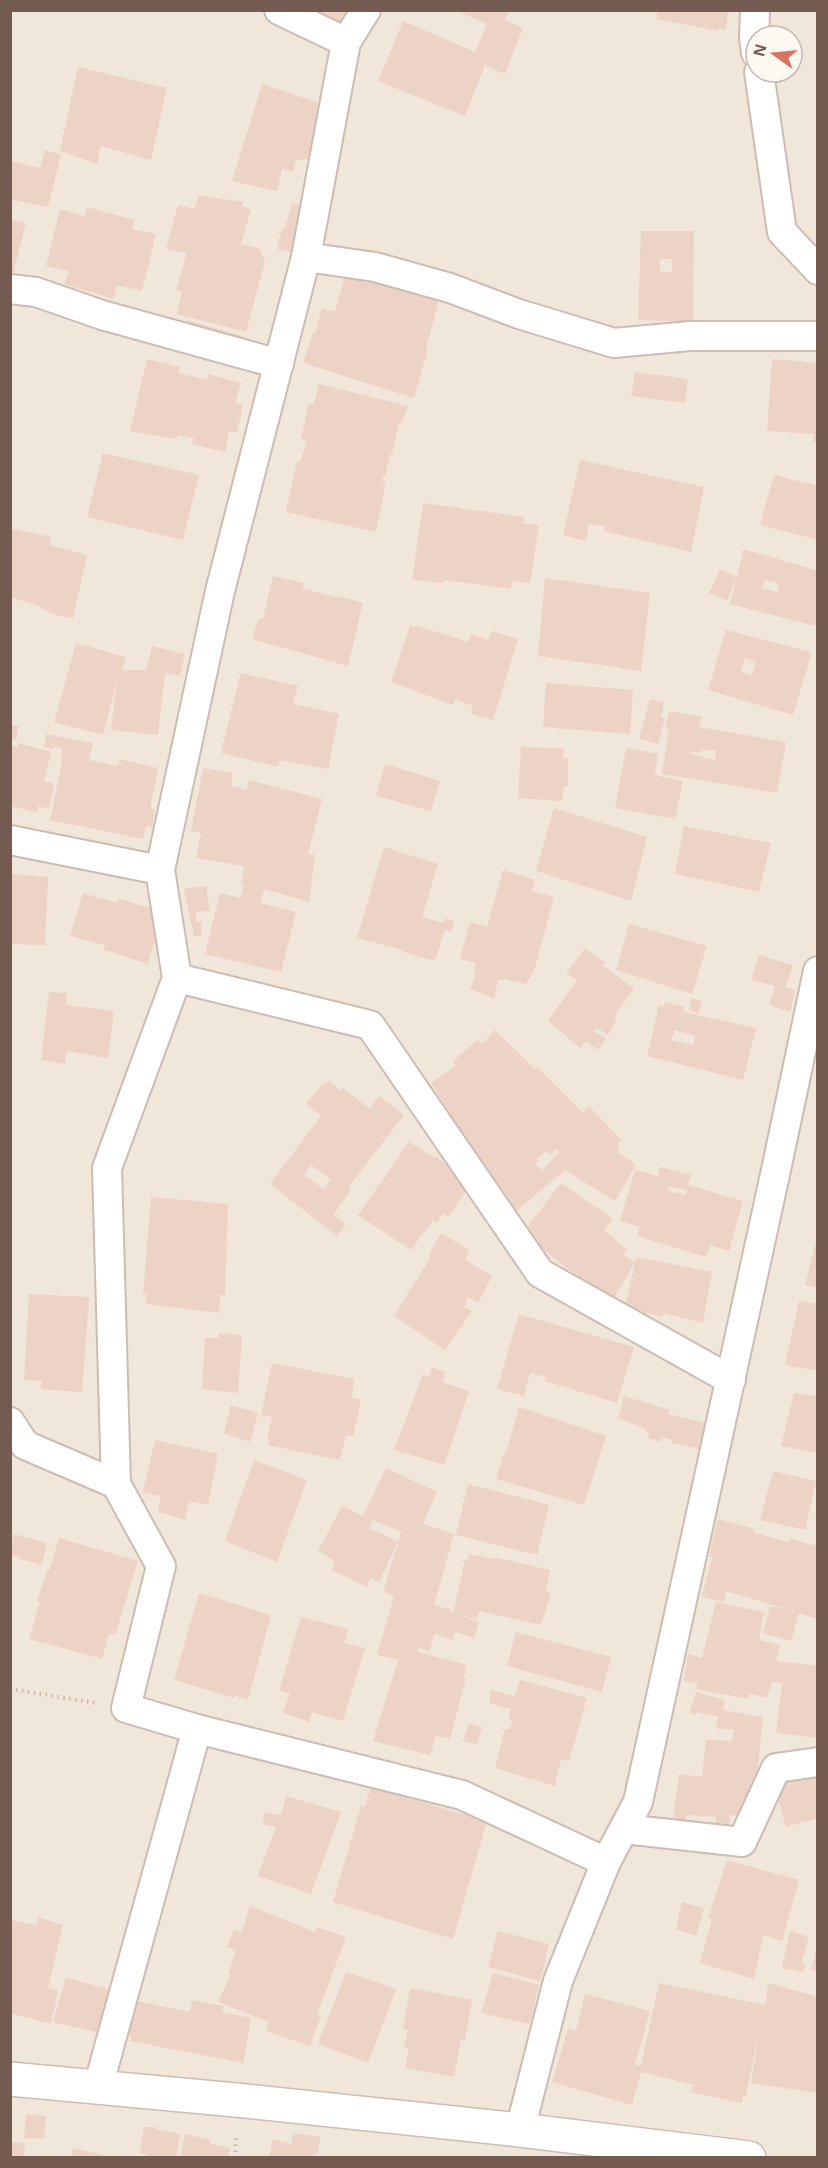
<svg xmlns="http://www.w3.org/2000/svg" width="828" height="2168" font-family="Arial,sans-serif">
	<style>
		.residential { fill: #f1e6da; fill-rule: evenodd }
		.building { fill: #edd3c6; fill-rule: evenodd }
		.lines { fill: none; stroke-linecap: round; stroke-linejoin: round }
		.street-casing { stroke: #ccbcb2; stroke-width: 32 }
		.secondary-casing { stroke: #cebcb0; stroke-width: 36 }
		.path { stroke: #d2b7a8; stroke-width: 4; stroke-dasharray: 1.5 4.5; stroke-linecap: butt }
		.street { stroke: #fff; stroke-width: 28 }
		.secondary { stroke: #fff; stroke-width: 33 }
	</style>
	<rect width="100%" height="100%" fill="#faf4eb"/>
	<path class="residential" d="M11 11H817V2157H11ZM756 36H792V72H756Z"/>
	<g class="building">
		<polygon points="303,10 346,10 338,29"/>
		<polygon points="455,10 509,10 505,20 523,28 505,74 486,66 488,58 465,116 378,81 403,21 475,52 487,24"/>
		<polygon points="652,10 729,10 725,30 718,28 718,31 657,19 657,13 652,12"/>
		<polygon points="78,67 167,88 151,160 101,146 97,164 60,151"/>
		<polygon points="262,84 322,104 308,159 296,160 293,172 282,169 277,191 232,181"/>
		<polygon points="45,150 61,155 48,207 12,200 10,204 10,161 40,168"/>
		<polygon points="199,195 243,202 242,206 251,209 241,244 259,248 265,261 246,332 177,314 182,292 176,290 187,253 166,249 178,205 195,209"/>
		<polygon points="292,204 307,208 292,252 277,249 282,229 284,230"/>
		<polygon points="87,207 134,220 132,229 156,234 142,291 117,285 114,299 64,284 69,271 46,266 60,209 84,216"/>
		<polygon points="10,220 26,223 11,282 10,282"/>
		<path d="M641 231H694L693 322 638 320ZM660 259H672V273L660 271Z"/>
		<polygon points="346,272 439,299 426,349 428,349 414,398 303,363 313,332 315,333 322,308 335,312"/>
		<polygon points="187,320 248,338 245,348 184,331"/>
		<polygon points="147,359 180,367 178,373 207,380 208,374 241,383 235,403 243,404 237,433 229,431 225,452 192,444 194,438 177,435 177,439 130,431"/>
		<polygon points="772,359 818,363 818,442 813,442 814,434 767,431"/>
		<polygon points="635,372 688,379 685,403 631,396"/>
		<polygon points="319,384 408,406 402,423 399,422 392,455 390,454 385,477 383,477 382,481 386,482 376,532 286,512 297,461 300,462 307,441 301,439 309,403 314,404"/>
		<polygon points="103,453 199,475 183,540 87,517"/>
		<polygon points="580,460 704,487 691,552 604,531 605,526 589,524 586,541 563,535"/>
		<polygon points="774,475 818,486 818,540 760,525"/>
		<polygon points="423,503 525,517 522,523 539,525 530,583 512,581 511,589 444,580 444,583 412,580"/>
		<polygon points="14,529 51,537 50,545 87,555 73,619 46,612 47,610 39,608 40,606 10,597 10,535"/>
		<path d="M744 549 818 571V615L815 626 730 604ZM765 580 779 584 777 592 762 588Z"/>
		<polygon points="720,569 737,577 727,601 709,593"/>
		<polygon points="273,576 304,583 302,588 337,598 338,596 363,603 348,666 252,639 259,618 263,619"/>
		<polygon points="545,578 650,593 641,671 538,656"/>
		<polygon points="410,625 415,627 415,625 468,642 471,634 488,640 492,631 518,639 493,720 471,714 473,706 455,699 453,705 391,682"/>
		<path d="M726 630 812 652 793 715 708 690ZM745 658 756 662 752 675 741 672Z"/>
		<polygon points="76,643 126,657 122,670 146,670 152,646 185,654 180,676 165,673 158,735 111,730 117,681 103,735 54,722"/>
		<polygon points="241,673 298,686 293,704 339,714 328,769 280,760 278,767 221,753"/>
		<polygon points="546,683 633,690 630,734 543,727"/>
		<polygon points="650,699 664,703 661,717 665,718 658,744 639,739"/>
		<path d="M669 711 702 717 699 727 786 742 777 793 662 774 669 729 665 728ZM701 749 716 751 715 760 691 754 692 751 700 753Z"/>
		<polygon points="10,725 19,726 16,740 10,739"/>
		<polygon points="46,734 93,743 89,760 118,766 120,759 158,768 150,809 155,809 152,828 146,826 143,839 50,820 63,756 61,756 62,749 55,746 54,749 44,747"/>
		<polygon points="18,743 51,752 44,781 54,784 49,809 38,806 37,812 10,806 10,745 18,747"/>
		<polygon points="521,747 564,748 563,758 568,758 568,786 564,786 562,801 518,798"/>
		<polygon points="626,748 658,754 655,775 683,781 675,819 615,808"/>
		<polygon points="385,764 440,781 431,811 376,796"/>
		<polygon points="203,768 233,773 231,786 247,790 248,780 322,799 308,854 315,855 309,902 264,889 260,903 296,912 281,972 205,954 220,893 240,898 244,884 241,885 244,866 196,858 201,833 191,831"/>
		<polygon points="554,808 647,837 631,901 536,871"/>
		<polygon points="684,826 771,843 759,892 675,874"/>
		<polygon points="384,847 438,864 422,917 444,923 445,918 454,921 452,932 445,930 435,961 403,952 403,950 357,938"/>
		<polygon points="503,870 535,880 532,891 554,897 534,971 526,984 504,979 503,980 498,980 494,998 470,989 476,973 473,973 476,963 460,959 470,922 487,927"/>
		<polygon points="10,874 48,877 45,945 10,944"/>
		<polygon points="206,886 210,911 195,912 197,922 202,921 201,936 194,936 184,889"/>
		<polygon points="83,893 117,903 119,899 163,912 148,964 104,950 105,945 70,936"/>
		<polygon points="629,924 707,946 692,994 616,970"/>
		<polygon points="585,948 605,962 603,965 634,989 614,1016 617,1018 608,1035 597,1028 594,1031 606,1039 598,1050 586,1041 580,1048 548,1021 577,980 566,974"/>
		<polygon points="759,955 793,965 786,987 795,990 790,1012 769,1005 775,986 751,980"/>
		<polygon points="49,992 67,993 66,1005 114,1011 108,1058 67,1051 65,1064 41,1060"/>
		<polygon points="691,998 702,1001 698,1013 689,1010"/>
		<path d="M665 1002 684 1007 683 1012 756 1028 743 1080 647 1056 659 1005 663 1007ZM675 1030 695 1036 693 1045 671 1040Z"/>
		<path d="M495 1030 535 1069 537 1067 583 1113 589 1106 621 1140 617 1144 620 1147 617 1151 636 1165 615 1201 565 1170 513 1214 431 1083 456 1066 453 1061 478 1040 482 1044ZM556 1149 560 1152 542 1170 535 1164 539 1161 536 1159 547 1151 550 1155Z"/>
		<path d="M329 1080 341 1091 343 1088 370 1109 379 1096 404 1115 348 1188 351 1190 333 1215 346 1224 337 1236 270 1184 321 1116 306 1104 323 1083 325 1085ZM311 1165 331 1180 323 1189 304 1174Z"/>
		<polygon points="409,1142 434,1157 435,1156 471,1183 448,1217 443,1214 436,1223 433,1220 411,1250 358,1215"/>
		<path d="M660 1167 691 1175 688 1185 743 1201 729 1251 710 1245 706 1257 637 1236 640 1227 620 1221 635 1170 658 1176ZM669 1186 687 1190 686 1195 668 1191Z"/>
		<polygon points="561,1183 613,1219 604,1230 627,1250 623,1255 635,1262 636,1257 712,1272 703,1323 663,1313 663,1317 625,1308 635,1262 614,1298 601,1289 599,1292 522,1234"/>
		<polygon points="151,1197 228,1204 225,1295 220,1295 219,1313 146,1304 147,1293 143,1294"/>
		<polygon points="441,1233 469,1250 465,1260 492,1276 478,1303 468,1297 464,1307 472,1311 445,1350 394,1316 431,1257 429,1254"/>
		<polygon points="817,1236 818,1236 818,1288 805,1285"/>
		<polygon points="29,1294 89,1297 82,1392 40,1389 42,1381 24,1380"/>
		<polygon points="799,1301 818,1304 818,1371 785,1365"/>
		<polygon points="519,1314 634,1347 617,1403 545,1381 546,1377 530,1373 524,1396 497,1389"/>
		<polygon points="219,1333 242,1335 238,1393 202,1389 205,1338 218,1338"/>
		<polygon points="272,1363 354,1379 352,1397 361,1400 353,1437 346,1435 340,1460 268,1445 270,1440 267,1439 272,1417 261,1415"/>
		<polygon points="432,1367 445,1372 443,1382 469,1391 444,1465 394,1450 423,1374 429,1377"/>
		<polygon points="794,1393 818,1396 818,1453 781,1446"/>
		<polygon points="624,1396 670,1410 669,1414 708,1424 701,1449 672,1443 672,1440 662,1437 660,1442 648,1438 649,1433 645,1431 646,1429 618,1418"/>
		<polygon points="231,1405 258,1413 250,1442 224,1433"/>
		<polygon points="519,1407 606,1436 584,1505 496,1479 504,1452 506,1453"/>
		<polygon points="155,1440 218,1454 208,1505 189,1501 185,1520 158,1512 161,1496 143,1492"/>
		<polygon points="254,1460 307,1480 277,1562 225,1541"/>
		<polygon points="386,1468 437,1492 423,1524 454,1534 434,1605 451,1610 451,1613 453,1613 465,1560 468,1560 469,1554 494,1559 494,1557 550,1570 546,1592 551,1593 541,1625 479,1611 476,1619 455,1614 479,1622 474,1638 455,1632 453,1640 434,1634 430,1651 419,1648 418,1652 467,1665 463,1678 466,1678 450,1739 436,1736 430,1755 373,1741 398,1660 377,1655 394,1596 383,1592 401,1532 373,1520 369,1528 398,1541 379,1582 370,1578 367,1587 332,1570 335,1561 318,1551 342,1506 363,1516"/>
		<polygon points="773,1471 816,1481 805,1530 760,1520"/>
		<polygon points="468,1484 549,1505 537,1555 456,1535"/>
		<polygon points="718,1519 755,1529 754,1533 789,1542 790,1539 818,1546 817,1619 799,1613 791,1641 763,1633 770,1606 793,1611 726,1591 725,1602 702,1597 712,1557 709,1556"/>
		<polygon points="14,1534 47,1543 42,1565 18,1558 19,1556 10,1554"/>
		<polygon points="59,1538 138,1561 115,1635 109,1634 102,1659 29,1639 40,1602 37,1602 47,1570 49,1571"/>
		<polygon points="199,1593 271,1615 248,1700 234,1695 234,1698 174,1680"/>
		<polygon points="716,1602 764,1612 759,1640 780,1645 776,1661 818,1666 818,1738 776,1733 782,1683 772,1682 767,1698 749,1693 748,1699 696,1689 698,1683 684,1681 688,1654 702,1658"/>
		<polygon points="301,1617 348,1629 344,1643 365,1648 343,1721 312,1712 309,1722 283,1713 290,1693 279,1691"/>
		<polygon points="516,1632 611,1657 602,1692 507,1666"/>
		<polygon points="520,1680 587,1698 569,1761 561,1759 555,1786 495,1768 505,1729 510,1729 513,1720 508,1720 511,1709 489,1703 491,1690 515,1696"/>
		<polygon points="696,1692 725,1700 723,1710 763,1717 754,1807 748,1817 730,1815 730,1825 716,1825 716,1817 686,1815 686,1820 673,1819 679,1774 702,1777 706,1740 732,1741 734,1730 716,1728 718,1717 696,1712 696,1715 689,1713"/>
		<polygon points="469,1723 482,1727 477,1745 463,1741"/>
		<polygon points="818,1773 818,1818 786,1827 773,1783"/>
		<polygon points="370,1787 487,1821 453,1939 333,1902 361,1806 365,1807"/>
		<polygon points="286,1796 341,1812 311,1894 258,1876 276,1827 263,1824 265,1812 281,1815"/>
		<polygon points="727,1860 799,1880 782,1941 763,1935 754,1979 700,1963 712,1919 708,1919"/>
		<polygon points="682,1902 704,1908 696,1936 676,1929"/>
		<polygon points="250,1906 315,1932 317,1927 346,1937 317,2015 321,2016 310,2046 266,2031 269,2022 218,2002 230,1976 228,1975 236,1950 227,1947 234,1929 242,1932"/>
		<polygon points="38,1917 63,1925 48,1988 58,1991 51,2024 10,2013 10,1920 36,1925"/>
		<polygon points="498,1931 549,1944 540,1981 488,1967"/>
		<polygon points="790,1931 809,1937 801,1963 805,1964 803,1972 782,1968"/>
		<polygon points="817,1945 818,1946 818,1972 811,1970"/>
		<polygon points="346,1972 396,1989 368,2063 318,2044"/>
		<polygon points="493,1973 539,1985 530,2024 481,2013"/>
		<polygon points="66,1977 114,1991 104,2034 53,2022"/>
		<polygon points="659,1983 765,2005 768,1983 818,1997 818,2093 751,2083 760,2026 746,2096 743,2095 742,2103 690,2092 694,2085 641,2072 632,2105 552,2082 568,2029 576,2031 585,1994 650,2011 635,2065 641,2066"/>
		<polygon points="410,1988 472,2000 465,2040 461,2039 454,2077 405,2068 409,2048 404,2047 408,2030 403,2029"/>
		<polygon points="132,2000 190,2012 192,2000 224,2006 222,2012 251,2018 243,2063 130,2041 131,2036 123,2034"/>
		<polygon points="26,2114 46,2116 44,2139 24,2138"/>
		<polygon points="144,2127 156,2127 156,2129 180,2134 176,2158 145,2158 147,2154 140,2153"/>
		<polygon points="293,2133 321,2137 317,2154 314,2154 314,2158 269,2158 273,2139 291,2144"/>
		<polygon points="185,2134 211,2140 210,2144 230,2148 228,2158 180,2158"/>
		<polygon points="10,2142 25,2143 24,2158 10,2158"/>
		<polygon points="73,2148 113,2157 113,2158 71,2158"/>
	</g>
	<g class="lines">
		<defs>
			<g id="street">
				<polyline points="755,10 754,38 756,53"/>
				<polyline points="346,42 366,10"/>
				<polyline points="759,72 782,232 818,270"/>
				<polyline points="306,257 375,267 450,288 519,314 614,343 690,336 818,336"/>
				<polyline points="10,289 36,292 102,315 279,364"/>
				<polyline points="10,840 160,870"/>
				<polyline points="177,978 370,1025 540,1273 731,1380"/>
				<polyline points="10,1422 25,1445 116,1484"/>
				<polyline points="197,1729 462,1795 606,1862"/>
				<polyline points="624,1829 742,1842 776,1768 818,1762"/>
				<polyline points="98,2087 197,1729 126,1708 161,1566 116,1484 107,1168 177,978 160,870 220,591 306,257 346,42 279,10"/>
				<polyline points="520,2130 558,1981 606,1862 638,1802 776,1170 818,971"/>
			</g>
			<polyline id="secondary" points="10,2079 236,2100 520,2130 749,2158"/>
		</defs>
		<use href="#street" class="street-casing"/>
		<use href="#secondary" class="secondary-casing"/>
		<g class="path">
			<polyline points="10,1689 96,1703"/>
			<polyline points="235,2158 236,2134"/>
		</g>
		<use href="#street" class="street"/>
		<use href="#secondary" class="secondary"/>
	</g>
	<rect width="828" height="2168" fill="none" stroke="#735b51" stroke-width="24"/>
	<g transform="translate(774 54) rotate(285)"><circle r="28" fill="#fdf8f1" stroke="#c6b9b1" stroke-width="1.5"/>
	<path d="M0-4.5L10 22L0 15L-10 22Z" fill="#d6745f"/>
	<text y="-9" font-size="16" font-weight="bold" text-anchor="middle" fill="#735b51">N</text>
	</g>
</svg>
